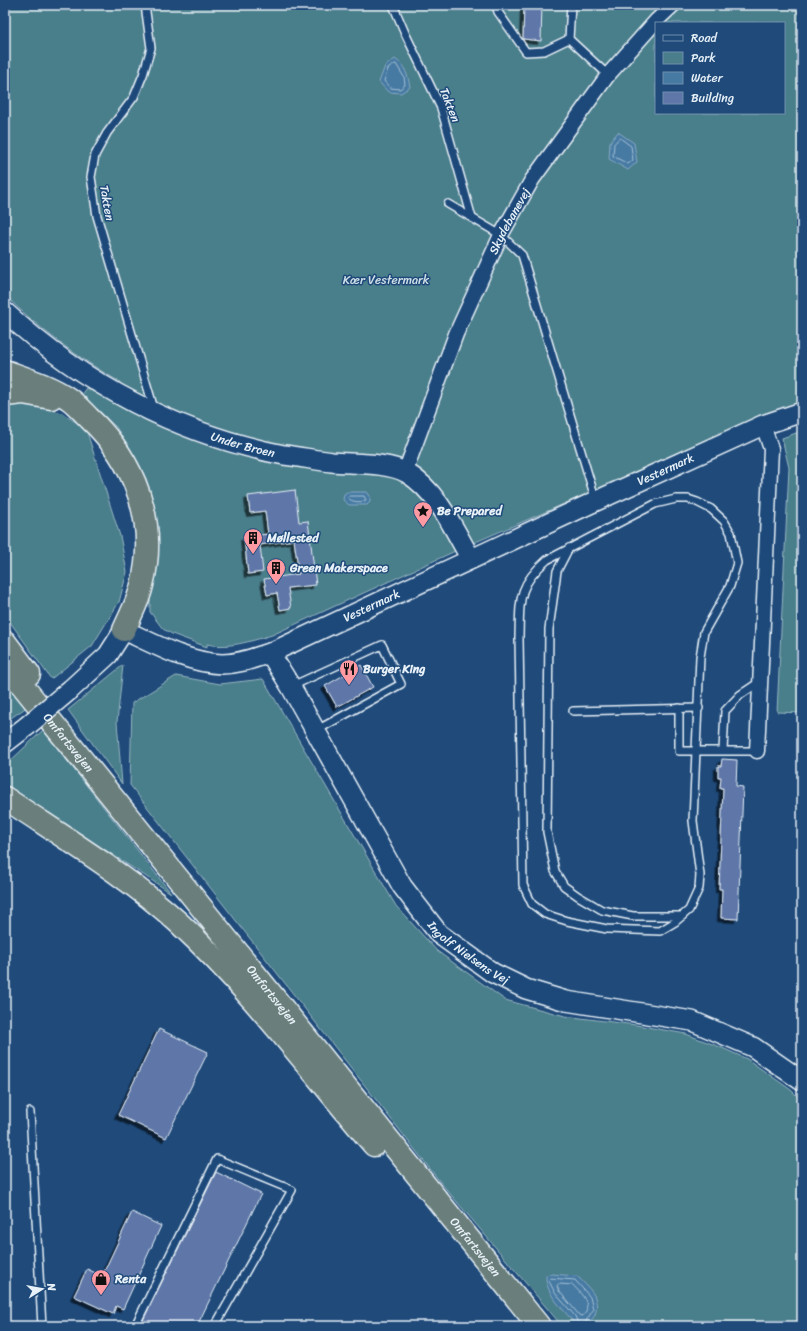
<svg xmlns="http://www.w3.org/2000/svg" width="807" height="1331" font-family="Sriracha,sans-serif">
	<style>
		.green { fill: #4a7e8b; stroke: #99b8c2; fill-rule: evenodd }
		.water { fill: #467aa3; stroke: #87aac5 }
		.lines { fill: none; stroke-linecap: round; stroke-linejoin: round }
		.shore { stroke: #a7c1d6; stroke-width: 1 }
		.building { fill: #5e77a8; stroke: #e8f1f8; filter: url(#shadow) }
		.lane-casing { stroke: #e8f1f8; stroke-width: 10 }
		.street-casing { stroke: #e8f1f8; stroke-width: 17 }
		.secondary-casing { stroke: #e8f1f8; stroke-width: 22 }
		.highway-casing { stroke: #e8f1f8; stroke-width: 25 }
		.lane { stroke: #1f4a7a; stroke-width: 7 }
		.street { stroke: #1f4a7a; stroke-width: 14 }
		.secondary { stroke: #1f4a7a; stroke-width: 19 }
		.highway { stroke: #6b7f7c; stroke-width: 22 }
		.secondary-bridge-casing { stroke: #e8f1f8; stroke-width: 22; stroke-linecap: butt }
		.secondary-bridge { stroke: #1f4a7a; stroke-width: 19 }
		.labels { text-anchor: middle; dominant-baseline: central; stroke-width: 3; stroke-linejoin: round; paint-order: stroke }
		.street-label { font-size: 12px; fill: #e8f1f8; stroke: #1f4a7a }
		.park-label { font-size: 12px; fill: #d0e0e8; stroke: #1f4a7a }
		.poi-label { font-size: 12px; font-weight: bold; fill: #e8f1f8; stroke: #1f4a7a; text-anchor: start }
	</style>
	<defs>
		<filter id="shadow"><feDropShadow dx="-3.5" dy="3.5" stdDeviation="0" flood-color="#0009"/></filter>
	</defs>
	<rect width="100%" height="100%" fill="#1f4a7a"/>
	<filter id="ink" filterUnits="userSpaceOnUse"><feTurbulence type="fractalNoise" baseFrequency=".025" numOctaves="2"/><feDisplacementMap in="SourceGraphic" scale="8" xChannelSelector="R" yChannelSelector="G"/><feConvolveMatrix kernelMatrix="1 2 1 2 8 2 1 2 1" color-interpolation-filters="sRGB"/></filter>
	<g filter="url(#ink)">
		<g class="green">
			<path d="M5 5H802V403L767 414 683 450 594 491 464 547 272 635C251 641 228 649 207 644V647L172 634 163 629 150 612V600L156 572 157 533 152 501 138 462 116 427 81 395 86 388 117 404 120 382C78 358 39 329 5 295ZM656 23H784V113H656Z"/>
			<polygon points="23,401 62,413 86,429 120,536 127,572 119,602 92,646 51,679 5,615 5,405"/>
			<polygon points="802,431 802,713 777,712 789,468 782,438"/>
			<polygon points="123,665 117,722 122,784 68,710"/>
			<polygon points="176,676 220,684 263,679 396,906 437,951 505,1000 565,1016 636,1025 686,1034 720,1047 747,1059 791,1090 802,1101 802,1326 562,1326 441,1183 130,785 132,703"/>
			<polygon points="5,680 27,707 5,722"/>
			<polygon points="43,730 171,893 5,784 5,766"/>
		</g>
		<g class="water">
			<path d="M395 59C405 65 408 76 410 87L401 93 388 92 379 82 385 66Z"/>
			<polygon points="618,132 634,143 637,162 628,170 609,159 610,142"/>
			<polygon points="347,492 367,492 370,496 370,502 367,505 349,505 343,500 344,494"/>
			<path d="M551 1274 577 1276C582 1281 590 1288 594 1295 601 1311 593 1326 576 1326 566 1310 545 1296 546 1275Z"/>
		</g>
		<g class="lines">
			<g class="shore">
				<polygon points="396,64 404,77 405,85 400,89 390,88 384,81 388,69"/>
				<polygon points="620,138 631,146 633,160 628,164 613,156 614,144"/>
				<path d="M350 496H364L366 500C361 503 351 502 348 498Z"/>
				<path d="M559 1284 573 1285C581 1294 592 1303 584 1315L580 1316 559 1291 557 1286Z"/>
				<polyline points="579,1326 575,1316 555,1293 549,1281 550,1278 575,1280 590,1297 593,1310 583,1326"/>
			</g>
		</g>
		<g class="building">
			<polygon points="524,5 542,5 541,41 523,39"/>
			<polygon points="295,490 299,522 308,521 316,585 288,588 291,608 280,610 277,593 267,595 264,579 299,574 294,540 260,545 263,572 248,574 244,537 268,534 265,511 250,513 248,496"/>
			<polygon points="361,665 373,687 337,707 325,686"/>
			<polygon points="722,759 737,760 736,786 743,787 738,919 721,918 722,889 719,889 723,788 720,788 721,777 718,777 718,766 721,766"/>
			<polygon points="159,1029 208,1052 166,1138 118,1115"/>
			<polygon points="216,1172 261,1194 197,1326 150,1326 142,1322"/>
			<polygon points="132,1212 161,1226 123,1309 116,1306 113,1314 74,1296 87,1269 102,1276"/>
		</g>
		<g class="lines">
			<defs>
				<g id="lane">
					<polyline points="145,5 151,48 143,75 134,97 107,133 95,155 91,177 97,216 154,409"/>
					<polyline points="393,5 405,33 441,108 472,218"/>
					<polyline points="496,5 498,12 526,52 544,51 569,39 608,75"/>
					<polyline points="569,39 571,5"/>
					<polyline points="448,204 501,235 522,255 596,501"/>
					<path d="M676 499H688L697 502 711 509 724 521 731 533 737 563 730 586 704 632 700 657 693 821 700 875 699 888 689 910 675 922 660 931 607 929 567 921 545 914 532 904 523 885 519 638C520 600 517 586 547 560L655 504Z"/>
					<polyline points="569,548 557,571 549,629 547,832 555,871 564,886 578,896 602,910 633,916 682,916"/>
					<polyline points="292,686 382,645 401,684 317,730"/>
					<polyline points="679,708 679,751 757,751"/>
					<polyline points="573,711 699,708"/>
					<polyline points="723,750 725,711 740,695 761,681"/>
					<polyline points="30,1112 42,1326"/>
					<polyline points="135,1326 217,1159 292,1190 215,1326"/>
				</g>
				<g id="street">
					<path id="s1" d="M405 472 456 334 501 235 532 180 608 75 657 20 673 5"/>
					<polyline points="757,751 771,449 763,425"/>
				</g>
				<g id="secondary">
					<path id="s2" d="M5 312C83 384 180 435 284 455 300 457 316 460 332 462 353 464 388 462 407 473 438 492 453 528 471 559"/>
					<path id="s3" d="M270 653 291 687 402 886 439 934 493 973 526 989 566 1001 692 1021 753 1047 802 1081"/>
					<path id="s4" d="M71 689 108 655 124 630C154 644 188 663 222 664 239 664 254 658 270 653L596 501 763 425 802 412"/>
					<polyline points="5,743 27,726"/>
				</g>
				<g id="highway">
					<path d="M5 371C27 379 50 386 69 399 76 404 82 411 89 418 135 461 158 522 142 585 139 600 130 616 124 630"/>
					<polyline points="5,395 23,393 51,398"/>
					<polyline points="5,642 29,674"/>
					<path id="s5" d="M5 664 539 1326"/>
					<path d="M5 798C63 837 128 876 179 923 251 990 310 1070 374 1145"/>
				</g>
			</defs>
			<use href="#lane" class="lane-casing"/>
			<use href="#street" class="street-casing"/>
			<use href="#secondary" class="secondary-casing"/>
			<use href="#highway" class="highway-casing"/>
			<use href="#lane" class="lane"/>
			<use href="#street" class="street"/>
			<use href="#secondary" class="secondary"/>
			<use href="#highway" class="highway"/>
			<defs>
				<polyline id="secondary-bridge" points="27,726 71,689"/>
			</defs>
			<use href="#secondary-bridge" class="secondary-bridge-casing"/>
			<use href="#secondary-bridge" class="secondary-bridge"/>
		</g>
	</g>
	<defs>
		<symbol id="sight-pin" viewBox="-11 -11 22 30"><path d="M0 17L-7.5 6A9.5 9.5 0 1 1 7.5 6Z" fill="#ff9aa2" stroke="#1f4a7a"/><path d="M0-6L1.8-2.2L6-1.7L2.9 1.2L3.7 5.4L0 3.3L-3.7 5.4L-2.9 1.2L-6-1.7L-1.8-2.2Z" fill="#111"/></symbol>
		<symbol id="building-pin" viewBox="-11 -11 22 30"><path d="M0 17L-7.5 6A9.5 9.5 0 1 1 7.5 6Z" fill="#ff9aa2" stroke="#1f4a7a"/><path d="M-4-6H4V6H1V3H-1V6H-4ZM-2.5-4.3h1.7v1.8h-1.7ZM.8-4.3h1.7v1.8H.8ZM-2.5-1h1.7V.8h-1.7ZM.8-1h1.7V.8H.8Z" fill="#111"/></symbol>
		<symbol id="restaurant-pin" viewBox="-11 -11 22 30"><path d="M0 17L-7.5 6A9.5 9.5 0 1 1 7.5 6Z" fill="#ff9aa2" stroke="#1f4a7a"/><path d="M-5-6h1v4h1v-4h1v4h1v-4h1v5L-1.5 .5V6h-2V.5L-5-1ZM5-6V6H3V1.5H1.5Q1.5-4 5-6Z" fill="#111"/></symbol>
		<symbol id="shop-pin" viewBox="-11 -11 22 30"><path d="M0 17L-7.5 6A9.5 9.5 0 1 1 7.5 6Z" fill="#ff9aa2" stroke="#1f4a7a"/><path d="M-5-2.5h2.3a2.7 3.5 0 0 1 5.4 0H5L5.5 6h-11ZM-1.5-2.5h3a1.5 2.3 0 0 0-3 0Z" fill="#111"/></symbol>
	</defs>
	<g fill-rule="evenodd">
		<use href="#sight-pin" x="412" y="500" width="22" height="30"/>
		<use href="#building-pin" x="242" y="527" width="22" height="30"/>
		<use href="#building-pin" x="265" y="557" width="22" height="30"/>
		<use href="#restaurant-pin" x="338" y="658" width="22" height="30"/>
		<use href="#shop-pin" x="90" y="1268" width="22" height="30"/>
	</g>
	<g class="labels">
		<g class="street-label">
			<text transform="translate(450 105) rotate(69)">Takten</text>
			<text transform="translate(107 203) rotate(80)">Takten</text>
			<text stroke="none"><textPath href="#s1" startOffset="272">Skydebanevej</textPath></text>
			<text stroke="none"><textPath href="#s2" startOffset="275">Under Broen</textPath></text>
			<text stroke="none"><textPath href="#s4" startOffset="670">Vestermark</textPath></text>
			<text stroke="none"><textPath href="#s4" startOffset="346">Vestermark</textPath></text>
			<text stroke="none"><textPath href="#s5" startOffset="101">Omfartsvejen</textPath></text>
			<text stroke="none"><textPath href="#s3" startOffset="363">Ingolf Nielsens Vej</textPath></text>
			<text stroke="none"><textPath href="#s5" startOffset="425">Omfartsvejen</textPath></text>
			<text stroke="none"><textPath href="#s5" startOffset="749">Omfartsvejen</textPath></text>
		</g>
		<g class="park-label">
			<text x="386" y="280">Kær Vestermark</text>
		</g>
		<g class="poi-label">
			<text x="437" y="511">Be Prepared</text>
			<text x="267" y="538">Møllested</text>
			<text x="290" y="568">Green Makerspace</text>
			<text x="363" y="669">Burger King</text>
			<text x="115" y="1279">Renta</text>
		</g>
	</g>
	<rect width="807" height="1331" fill="none" stroke="#1f4a7a" stroke-width="20"/>
	<rect x="10" y="10" width="787" height="1311" fill="none" stroke="#e8f1f8" stroke-width="1.5" filter="url(#ink)"/>
	<rect x="655" y="22" width="130" height="92" fill="#1f4a7a" stroke="#6f8dac"/>
	<rect x="663" y="35" width="20" height="6" fill="#1f4a7a" stroke="#6f8dac"/>
	<text x="691" y="42" font-size="12" fill="#e8f1f8">Road</text>
	<rect x="663" y="52" width="20" height="12" fill="#4a7e8b" stroke="#6f8dac"/>
	<text x="691" y="62" font-size="12" fill="#e8f1f8">Park</text>
	<rect x="663" y="72" width="20" height="12" fill="#467aa3" stroke="#6f8dac"/>
	<text x="691" y="82" font-size="12" fill="#e8f1f8">Water</text>
	<rect x="663" y="92" width="20" height="12" fill="#5e77a8" stroke="#6f8dac"/>
	<text x="691" y="102" font-size="12" fill="#e8f1f8">Building</text>
	<g transform="translate(42 1289) rotate(79)" stroke="#1f4a7a" stroke-width="3" paint-order="stroke">
	<path d="M0-3L7 15L0 10L-7 15Z" fill="#e8f1f8"/>
	<text y="-6" font-size="11" font-weight="bold" text-anchor="middle" fill="#e8f1f8">N</text>
	</g>
</svg>
